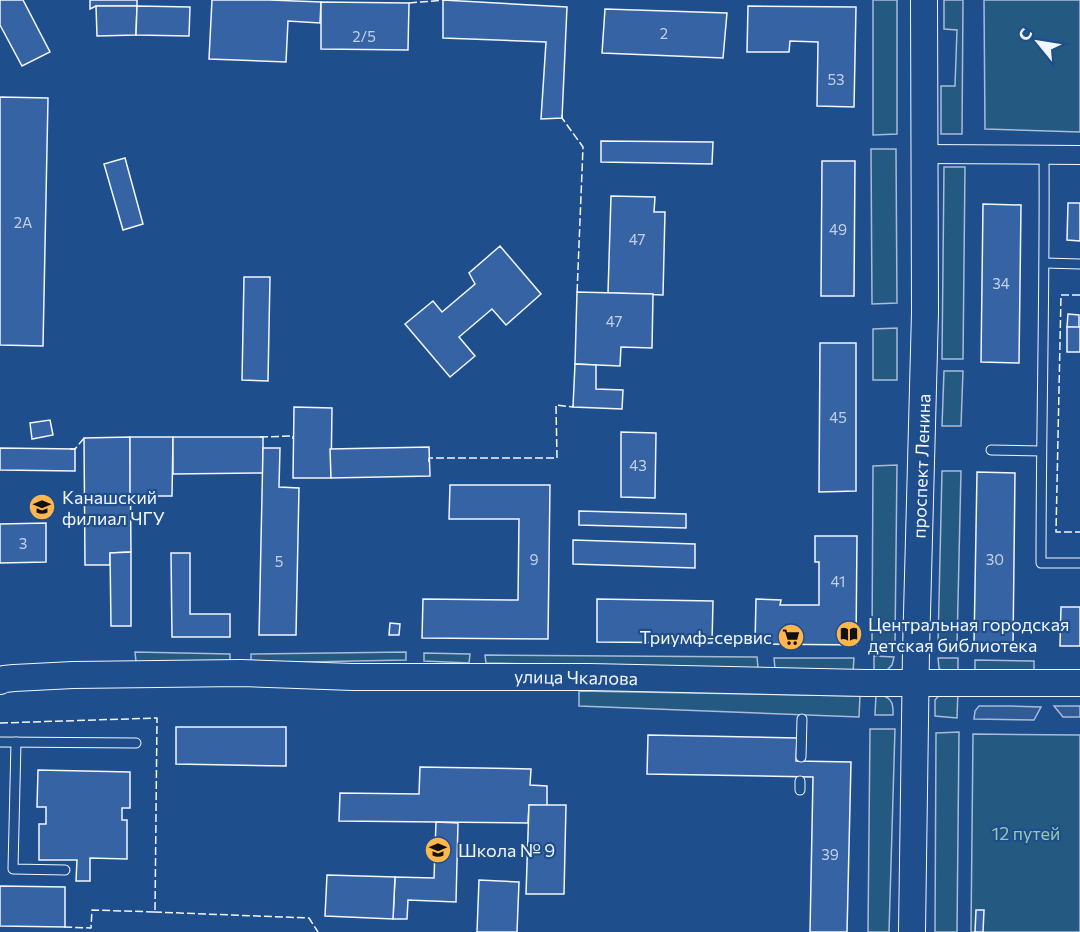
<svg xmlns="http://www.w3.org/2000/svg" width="1080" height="932" font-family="Commissioner,sans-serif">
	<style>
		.green { fill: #245a82; stroke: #a8bbd7; stroke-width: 1.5 }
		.parking { fill: #305b95; stroke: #a8bbd7; stroke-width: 1.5 }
		.building { fill: #3563a3; stroke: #f2f6ff; stroke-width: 1.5 }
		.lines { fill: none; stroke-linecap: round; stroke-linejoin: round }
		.lane-casing { stroke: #f2f6ff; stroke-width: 11 }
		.street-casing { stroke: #f2f6ff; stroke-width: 20 }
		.secondary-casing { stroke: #f2f6ff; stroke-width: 28 }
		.lane { stroke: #1f4e8c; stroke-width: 9 }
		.street { stroke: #1f4e8c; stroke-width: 18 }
		.secondary { stroke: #1f4e8c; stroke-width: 26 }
		.fence { stroke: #f2f6ff; stroke-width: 1.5; stroke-dasharray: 8 3; stroke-linecap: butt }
		.labels { text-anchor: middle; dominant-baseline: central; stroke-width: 4.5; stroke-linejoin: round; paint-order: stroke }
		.number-label { font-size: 15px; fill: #c3d1e8 }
		.street-label { font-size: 18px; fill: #f2f6ff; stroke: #1f4e8c }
		.poi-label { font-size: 18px; fill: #f2f6ff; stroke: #1f4e8c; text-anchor: start }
		.park-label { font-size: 18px; fill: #97c8a6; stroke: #1f4e8c }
	</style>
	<rect width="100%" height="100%" fill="#1f4e8c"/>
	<g class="green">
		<polygon points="873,0 897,0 897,134 873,135"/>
		<polygon points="944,0 963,0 962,134 941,134 941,86 955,86 957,30 944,29"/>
		<polygon points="984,0 1080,0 1080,132 985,129"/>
		<polygon points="871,149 896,149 897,303 872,304"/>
		<polygon points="944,167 965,167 963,359 942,359"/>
		<polygon points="897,328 897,380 873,380 873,329"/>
		<polygon points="944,371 963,371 961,426 942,426"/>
		<polygon points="897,465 895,644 872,644 873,466"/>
		<polygon points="942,471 961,471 957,645 938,644"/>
		<polygon points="135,652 230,654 230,663 136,662"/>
		<polygon points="406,652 406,660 251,663 251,654"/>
		<polygon points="424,653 470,654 469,663 424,661"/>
		<polygon points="485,655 757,657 758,668 486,663"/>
		<polygon points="874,656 894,657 892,665 885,672 874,672"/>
		<polygon points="774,658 854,658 853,672 775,669"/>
		<polygon points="938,658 958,658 958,674 944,674 939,668"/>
		<polygon points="975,660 1034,661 1034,677 975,676"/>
		<polygon points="944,690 958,691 957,718 935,716 935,700"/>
		<polygon points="579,691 860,696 859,717 579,706"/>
		<path d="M876 695C890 695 894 702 893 715H875Z"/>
		<polygon points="870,729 895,729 889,932 868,932"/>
		<polygon points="959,732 957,932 935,932 936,733"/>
		<polygon points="973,734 1080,735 1080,932 971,932"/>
	</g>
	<g class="parking">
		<polygon points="979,706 1010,706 1041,707 1034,720 974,719 975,711"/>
		<polygon points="1054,706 1080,706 1080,717 1063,717"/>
	</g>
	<g class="building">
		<polygon points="0,0 23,0 50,52 22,66 0,25"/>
		<polygon points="90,0 137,0 137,6 96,6 90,9"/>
		<polygon points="212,0 269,0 321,2 320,23 288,21 286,62 209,59"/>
		<polygon points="443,0 567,7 562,118 541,119 546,42 443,38"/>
		<polygon points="321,2 409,3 408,50 321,49"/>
		<polygon points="96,6 137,6 136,35 97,36"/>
		<polygon points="137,6 190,7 189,36 136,35"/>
		<polygon points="748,6 856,7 854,107 817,106 818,42 790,41 789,52 747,52"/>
		<polygon points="605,9 727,13 723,58 602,53"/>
		<polygon points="0,97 48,98 43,346 0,345"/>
		<polygon points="601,141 713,142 712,164 601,162"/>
		<polygon points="125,158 143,224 123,230 104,164"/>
		<polygon points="822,161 855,161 854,296 821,296"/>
		<polygon points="611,196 655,197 654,212 665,212 663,295 608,293"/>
		<polygon points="1068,203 1080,203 1080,241 1067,240"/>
		<polygon points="983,204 1021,205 1019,363 981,362"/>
		<polygon points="500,246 541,294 506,325 492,309 459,337 475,356 450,377 405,324 433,301 442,312 475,284 469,273"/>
		<polygon points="244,277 270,277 268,381 242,380"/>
		<polygon points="577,292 653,294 652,348 621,347 620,366 575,364"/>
		<polygon points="1068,314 1079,315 1079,328 1067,327"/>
		<rect x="1067" y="327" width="13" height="25"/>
		<polygon points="820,343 856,343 856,491 819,492"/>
		<polygon points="575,364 596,365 596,389 623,390 622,409 573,407"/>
		<polygon points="294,407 332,408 331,478 293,478"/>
		<polygon points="50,420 53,435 32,439 30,423"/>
		<polygon points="621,432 656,433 655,498 621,497"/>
		<polygon points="130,437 131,552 110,553 110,565 85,565 84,438"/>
		<polygon points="130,437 173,437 172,496 130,496"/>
		<polygon points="173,437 263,437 263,473 173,474"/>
		<polygon points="429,447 430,476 331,478 330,449"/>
		<polygon points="0,448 75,449 75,471 0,470"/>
		<polygon points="263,448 280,448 279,487 299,488 296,635 259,635"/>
		<polygon points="977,472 1015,473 1013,646 974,645"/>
		<polygon points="450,485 550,485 548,639 422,638 423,599 518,600 519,519 449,519"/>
		<polygon points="579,511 686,514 686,528 579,525"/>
		<polygon points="46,523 46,562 0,563 0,524"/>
		<polygon points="815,536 857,536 856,645 755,644 756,599 781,600 780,605 819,605 819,562 815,562"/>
		<polygon points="573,540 695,544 695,568 573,564"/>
		<polygon points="131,552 131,626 111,626 110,553"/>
		<polygon points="171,553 190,553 190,614 230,614 230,637 172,637"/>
		<polygon points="597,599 713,601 712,643 597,642"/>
		<polygon points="1061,607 1080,607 1080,646 1060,646"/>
		<polygon points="390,623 400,624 399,635 389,635"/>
		<polygon points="176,727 286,727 286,766 176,764"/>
		<polygon points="648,735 797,738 796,761 851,762 847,932 810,932 813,777 647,774"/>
		<polygon points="420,767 531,769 530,785 547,786 547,806 529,805 528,823 339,821 340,793 419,794"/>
		<polygon points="38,770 130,772 130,808 122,808 122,820 127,820 127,859 90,858 90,881 76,881 77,860 39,860 39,824 46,824 46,807 37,807"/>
		<polygon points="529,805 566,805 564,894 526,894"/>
		<polygon points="436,822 458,823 456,902 408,900 407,919 393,919 395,877 434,878"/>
		<polygon points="327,875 395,877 393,919 325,916"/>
		<polygon points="479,880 519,882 517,932 477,932"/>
		<polygon points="0,886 65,887 65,927 0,926"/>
		<polygon points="976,910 984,910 983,932 975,932"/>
	</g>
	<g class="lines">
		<defs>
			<g id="lane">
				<path d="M1044 155C1045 291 1041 427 1041 563H1080"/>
				<polyline points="1045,263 1080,264"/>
				<polyline points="991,450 1041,451"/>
				<polyline points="0,742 136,743"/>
				<polyline points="16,742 13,869 65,870"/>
				<polyline points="801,757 802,719"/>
				<polyline points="800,790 800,781"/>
			</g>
			<polyline id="street" points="924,154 1080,155"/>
			<g id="secondary">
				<polyline points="0,681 4,679 14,678 73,675 241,673 353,677 590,677 866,683 1080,683"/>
				<polyline points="912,932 916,651 925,312 924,0"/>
			</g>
		</defs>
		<use href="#lane" class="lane-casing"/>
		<use href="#street" class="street-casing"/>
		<use href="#secondary" class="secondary-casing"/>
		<use href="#lane" class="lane"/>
		<use href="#street" class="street"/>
		<use href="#secondary" class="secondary"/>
		<g class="fence">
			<polyline points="409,3 445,0"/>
			<polyline points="562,115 562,118 583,147 577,294"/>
			<polyline points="1080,295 1061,295 1056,532 1080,532"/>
			<polyline points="260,437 293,436 293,439"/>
			<polyline points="70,449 75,449 84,438 86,438"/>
			<polyline points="429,462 429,458 557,458 556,405 573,407 573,405"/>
			<polyline points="0,723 157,718 155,912 92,910 91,928 63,927"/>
			<polyline points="154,912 309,918 318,932"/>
		</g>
	</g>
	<defs>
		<symbol id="university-disc" viewBox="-11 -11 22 22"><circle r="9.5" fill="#ffb74d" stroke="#1f4e8c"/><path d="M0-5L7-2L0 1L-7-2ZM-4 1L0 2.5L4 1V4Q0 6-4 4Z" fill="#111"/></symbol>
		<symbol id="library-disc" viewBox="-11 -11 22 22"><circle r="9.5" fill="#ffb74d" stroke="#1f4e8c"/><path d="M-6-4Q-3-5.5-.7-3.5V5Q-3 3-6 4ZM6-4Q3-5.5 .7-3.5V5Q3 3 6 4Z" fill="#111"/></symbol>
		<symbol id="supermarket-disc" viewBox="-11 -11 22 22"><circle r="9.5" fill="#ffb74d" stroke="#1f4e8c"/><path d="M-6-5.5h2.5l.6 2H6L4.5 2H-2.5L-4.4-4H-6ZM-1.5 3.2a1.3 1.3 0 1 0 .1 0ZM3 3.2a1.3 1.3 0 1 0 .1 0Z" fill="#111"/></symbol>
		<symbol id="school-disc" viewBox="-11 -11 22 22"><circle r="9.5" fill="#ffb74d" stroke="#1f4e8c"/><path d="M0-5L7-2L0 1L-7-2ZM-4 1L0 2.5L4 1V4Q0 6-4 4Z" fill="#111"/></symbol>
	</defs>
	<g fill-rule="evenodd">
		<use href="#university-disc" x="27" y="492" width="30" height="30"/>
		<use href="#library-disc" x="834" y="619" width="30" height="30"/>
		<use href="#supermarket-disc" x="776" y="622" width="30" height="30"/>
		<use href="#school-disc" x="423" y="835" width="30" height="30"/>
	</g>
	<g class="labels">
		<g class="number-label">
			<text x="664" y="33">2</text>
			<text x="364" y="36">2/5</text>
			<text x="836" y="79">53</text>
			<text x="23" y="222">2А</text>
			<text x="838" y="229">49</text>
			<text x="637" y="239">47</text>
			<text x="1001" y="283">34</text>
			<text x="614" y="321">47</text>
			<text x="838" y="417">45</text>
			<text x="638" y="465">43</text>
			<text x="23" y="543">3</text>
			<text x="534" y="559">9</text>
			<text x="995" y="559">30</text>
			<text x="279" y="561">5</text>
			<text x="838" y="581">41</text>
			<text x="830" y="854">39</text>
		</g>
		<g class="street-label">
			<text transform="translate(921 466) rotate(-88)">проспект Ленина</text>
			<text transform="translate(576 677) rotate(1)">улица Чкалова</text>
		</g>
		<g class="poi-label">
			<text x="62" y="497">Канашский<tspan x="62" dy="21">филиал ЧГУ</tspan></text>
			<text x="868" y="624">Центральная городская<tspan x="868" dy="21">детская библиотека</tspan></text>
			<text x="772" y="637" text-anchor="end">Триумф-сервис</text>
			<text x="458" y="850">Школа № 9</text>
		</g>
		<g class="park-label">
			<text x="1026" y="833">12 путей</text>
		</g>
	</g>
	<g transform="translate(1038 42) rotate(300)" stroke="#1f4e8c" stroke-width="4.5" paint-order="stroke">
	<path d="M0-4.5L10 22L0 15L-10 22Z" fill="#f2f6ff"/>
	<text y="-9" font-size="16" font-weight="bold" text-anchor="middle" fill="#f2f6ff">С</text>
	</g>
</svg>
